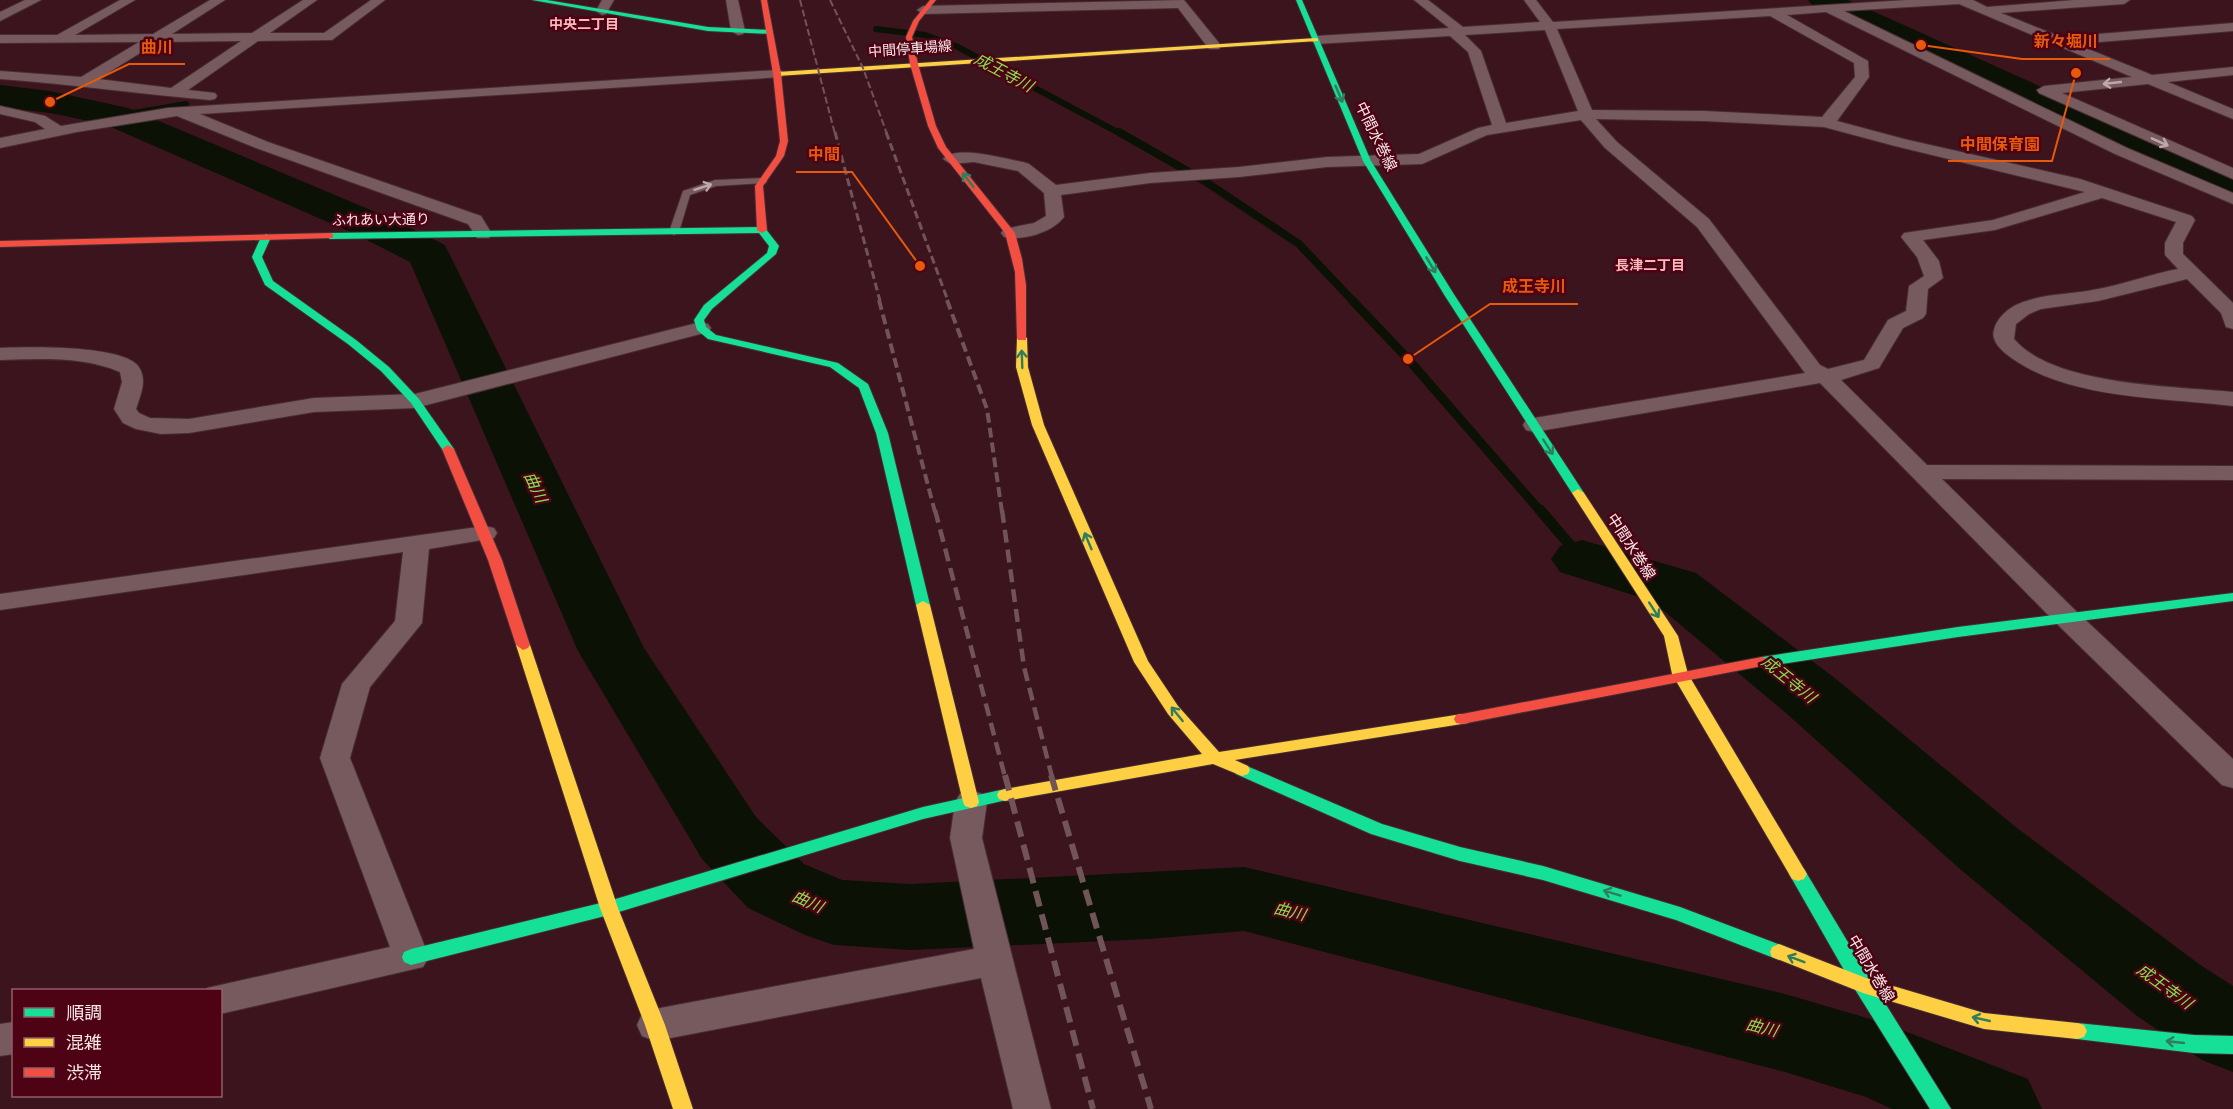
<svg xmlns="http://www.w3.org/2000/svg" width="2233" height="1109" font-family="'PT Serif','Noto Sans JP',serif">
	<style>
		.lines { fill: none; stroke-linecap: round; stroke-linejoin: round }
		.stream-far3 { stroke: #0c1105; stroke-width: 6 }
		.stream-far2 { stroke: #0c1105; stroke-width: 8 }
		.stream-far1 { stroke: #0c1105; stroke-width: 9 }
		.stream { stroke: #0c1105; stroke-width: 11 }
		.river { fill: #0c1105; fill-rule: evenodd }
		.lane-casing { stroke: #462e33; stroke-width: 2 }
		.street-casing { stroke: #462e33; stroke-width: 2 }
		.fast-casing { stroke: #462e33; stroke-width: 2 }
		.slow-casing { stroke: #462e33; stroke-width: 2 }
		.jam-casing { stroke: #462e33; stroke-width: 2 }
		.lane { fill: #775a5d; fill-rule: evenodd }
		.street { fill: #775a5d; fill-rule: evenodd }
		.fast { fill: #16e098; fill-rule: evenodd }
		.slow { fill: #ffcf43; fill-rule: evenodd }
		.jam { fill: #f24e42; fill-rule: evenodd }
		.rail-far4 { stroke: #715458; stroke-width: 2; stroke-dasharray: 7 3; stroke-linecap: butt }
		.rail-far3 { stroke: #715458; stroke-width: 3; stroke-dasharray: 8 4; stroke-linecap: butt }
		.rail-far2 { stroke: #715458; stroke-width: 4; stroke-dasharray: 10 5; stroke-linecap: butt }
		.rail-far1 { stroke: #715458; stroke-width: 4.5; stroke-dasharray: 13 7; stroke-linecap: butt }
		.rail { stroke: #715458; stroke-width: 6; stroke-dasharray: 16 8; stroke-linecap: butt }
		.oneway { stroke: #bfa8a9 }
		.oneway2 { stroke: #2f7d5d }
		.labels { text-anchor: middle; dominant-baseline: central; stroke-width: 5; stroke-linejoin: round; paint-order: stroke }
		.far-neighbourhood-label { font-size: 14px; font-weight: bold; fill: #fdb6ba; stroke: #4d0314 }
		.far-street-label { font-size: 14px; fill: #fae7e8; stroke: #4d0314 }
		.street-label { font-size: 15px; fill: #fae7e8; stroke: #4d0314 }
		.water-label { font-size: 16px; font-style: italic; fill: #85e050; stroke: #4d0314 }
		.leader { fill: none; stroke: #e8590c; stroke-width: 2 }
		.callout-dot { fill: #e8590c; stroke: #4d0314; stroke-width: 2 }
		.callout-label { font-size: 16px; text-anchor: middle; font-weight: bold; fill: #e8590c; stroke: #4d0314; stroke-width: 5; stroke-linejoin: round; paint-order: stroke }
	</style>
	<rect width="100%" height="100%" fill="#3c141d"/>
	<g class="lines">
		<g class="stream-far3">
			<polyline points="876,29 925,35 956,46 1121,134"/>
			<polyline points="115,116 186,104"/>
		</g>
		<polyline class="stream-far2" points="1119,132 1203,180 1299,244 1353,301"/>
		<polyline class="stream-far1" points="1352,300 1408,359 1541,512"/>
		<polyline class="stream" points="1540,510 1582,559"/>
		<g class="river">
			<polygon points="1808,0 1848,0 2233,173 2233,200 2219,197 1813,6"/>
			<polygon points="0,85 50,91 128,108 385,216 445,245 644,648 756,817 804,864 842,880 911,884 1244,867 1785,994 1884,1023 2028,1079 2042,1109 1892,1109 1866,1097 1785,1072 1244,931 1149,939 911,950 834,945 805,935 748,908 702,859 578,651 410,262 355,234 104,124 50,113 0,107"/>
			<polygon points="1582,540 1696,573 1836,679 2017,828 2199,964 2233,986 2233,1072 2202,1060 2137,1016 1961,870 1786,713 1652,601 1560,572 1551,559 1560,546"/>
		</g>
		<defs>
			<polygon id="lane" points="763,178 767,181 766,183 716,186 690,195 679,232 674,235 669,232 683,191 715,180"/>
			<g id="street">
				<polygon points="25,0 41,0 0,21 0,12"/>
				<path d="M120 0H135L75 35 153 34 210 0H225L172 34 252 33 303 0H317L270 33H324L371 0H385L332 40 258 41 188 90 215 93 217 96 215 99 210 100C140 94 70 84 0 79V71L81 77 139 42 0 43V35H57ZM241 41 171 88 98 79 158 42Z"/>
				<polygon points="602,0 614,0 606,14 602,15 596,11"/>
				<polygon points="726,0 738,0 745,31 743,34 738,35 731,31"/>
				<polygon points="1184,0 1219,43 1221,46 1219,49 1209,49 1178,8 923,14 917,10 923,6"/>
				<path d="M1414 0H1428L1463 27 1540 22 1524 0H1536L1553 22 1907 0H1973L1987 7 2074 0H2130L2124 4 2001 13 2061 37 2233 23V31L2076 44 2152 75 2233 67V75L2168 82 2233 109V119L2148 84 2062 93 2233 168V179L2039 93 2037 90 2044 86 2132 77 1959 4 1844 11 2127 148 2233 193V204L2115 154 1826 12 1787 15 1868 61 1869 77 1837 121 1904 139 2080 179 2192 216 2195 220 2183 243V254L2233 303V329L2226 327 2221 313 2187 279 2098 301 2041 309 2029 314 2016 324 2014 339C2054 386 2175 386 2233 392V406C2162 397 2063 400 2005 353 1999 348 1991 339 1994 330 1996 320 2005 311 2014 306 2039 293 2071 295 2098 289 2125 284 2151 274 2178 269L2165 255V243L2176 222 2102 198 1995 230 1923 240 1939 261 1943 278 1928 289 1926 314 1923 318 1903 328 1879 368 1841 380 1927 465 2233 466V480L1942 479 2076 611 2233 759V788L2222 785 2056 623 1820 383 1534 432 1526 430 1523 425 1526 420 1534 418 1805 373 1697 227 1605 148 1581 120 1487 135 1422 164 1327 167 1239 177 1150 183 1061 195 1064 217C1052 233 1022 241 1004 237L1001 233 1004 229 1034 223 1046 216 1044 193 1018 171 974 162 951 164 943 159C956 144 1005 159 1023 162L1029 164 1056 185 1150 173 1239 167 1327 157 1419 154 1478 128 1492 125 1468 52 1450 36 1316 44 1309 40 1316 36 1449 28ZM1770 16 1854 63 1855 77 1822 117 1704 111 1592 110 1557 29ZM1545 30 1578 111 1506 123 1481 51 1465 35ZM1596 119 1704 121 1824 127 1895 146 2085 192 1993 220 1904 233 1901 237 1917 257 1924 276 1909 286 1906 311 1888 320 1864 360 1828 369 1820 365 1709 219 1617 142Z"/>
				<polygon points="777,70 782,71 784,74 782,77 200,114 268,142 481,216 492,234 489,238 477,238 468,224 256,148 177,116 77,132 0,148 0,138 45,129 35,122 0,114 0,106 45,116 61,126 168,108"/>
				<path d="M701 322 708 324 711 328 708 332 415 408 314 412 189 433 161 434 136 429 123 423 114 409 122 382 120 372C82 356 41 359 0 360V348C24 347 129 344 140 369 147 382 140 396 136 409L139 413 150 418 189 419 314 398 415 394Z"/>
				<polygon points="485,526 494,528 497,533 494,538 429,549 422,623 370,687 350,758 429,957 423,967 220,1014 220,990 206,990 207,988 390,947 320,758 342,684 395,621 403,552 0,610 0,594"/>
				<polygon points="971,790 982,794 987,802 982,838 1051,1109 1013,1109 981,978 655,1041 642,1036 637,1025 642,1014 655,1009 974,949 950,838 955,802 960,794"/>
				<polygon points="14,1022 14,1054 0,1056 0,1024"/>
			</g>
			<g id="fast">
				<polygon points="532,0 547,0 708,27 770,30 773,32 770,34 708,31"/>
				<polygon points="1296,0 1302,0 1371,161 1455,296 1584,493 1582,496 1578,497 1572,493 1445,296 1363,161"/>
				<polygon points="762,227 765,228 779,246 776,254 712,309 704,320 706,327 716,335 838,363 868,384 888,433 930,605 928,608 918,608 916,605 876,433 859,388 830,367 708,339 697,330 694,320 704,305 767,253 769,246 759,233 330,239 325,236 330,233"/>
				<polygon points="266,234 271,237 262,257 273,281 356,340 389,367 419,399 454,449 452,452 444,452 411,403 381,371 348,344 265,285 252,257 261,237"/>
				<polygon points="2233,593 2233,601 1958,637 1762,667 1757,665 1755,662 1757,659 1762,657 1958,627"/>
				<polygon points="1242,764 1382,824 1460,847 1543,866 1680,907 1786,947 1788,952 1786,957 1779,960 1676,920 1543,880 1460,861 1371,834 1236,774 1234,770 1236,766"/>
				<polygon points="1005,789 1011,791 1013,795 1011,799 923,819 609,915 411,965 404,962 402,957 404,952 411,949 609,901 923,807"/>
				<polygon points="1798,867 1804,869 1870,979 1951,1109 1930,1109 1856,991 1792,879 1789,874 1792,869"/>
				<polygon points="2077,1023 2194,1035 2233,1036 2233,1054 2194,1053 2077,1039 2070,1037 2067,1031 2070,1025"/>
			</g>
			<g id="slow">
				<polygon points="1316,38 1318,39 1318,41 777,76 773,74 777,72"/>
				<polygon points="1022,335 1027,338 1028,367 1044,425 1148,661 1178,706 1219,752 1462,714 1468,715 1470,719 1468,723 1235,760 1248,766 1250,770 1248,774 1242,776 1213,764 1005,801 999,799 997,795 999,791 1005,789 1202,754 1168,714 1134,662 1032,425 1016,367 1017,338"/>
				<polygon points="1578,489 1584,493 1678,636 1688,674 1804,869 1807,874 1804,879 1798,881 1792,879 1672,674 1664,636 1572,493"/>
				<polygon points="923,601 930,605 979,802 977,806 971,808 965,806 963,802 916,605"/>
				<polygon points="523,640 530,645 618,908 665,1025 693,1109 673,1109 645,1025 600,908 516,645"/>
				<polygon points="1779,944 1866,978 1984,1013 2077,1023 2084,1025 2087,1031 2084,1037 2077,1039 1984,1029 1863,993 1772,957 1770,952 1772,947"/>
			</g>
			<g id="jam">
				<polygon points="761,0 767,0 781,74 788,141 784,156 763,186 767,230 762,233 757,230 755,186 776,156 780,141 773,74"/>
				<polygon points="930,0 936,0 919,21 912,37 918,64 936,126 946,147 1015,233 1022,259 1026,285 1026,340 1018,340 1017,338 1015,272 1005,233 938,148 928,126 910,64 906,37 913,21"/>
				<polygon points="330,233 333,234 333,238 0,247 0,241"/>
				<polygon points="448,445 454,449 502,560 530,645 528,648 523,650 516,645 488,560 442,449"/>
				<polygon points="1762,657 1767,659 1769,662 1767,665 1462,724 1456,723 1454,719 1456,715 1462,714"/>
			</g>
		</defs>
		<use href="#lane" class="lane-casing"/>
		<use href="#street" class="street-casing"/>
		<use href="#fast" class="fast-casing"/>
		<use href="#slow" class="slow-casing"/>
		<use href="#jam" class="jam-casing"/>
		<use href="#lane" class="lane"/>
		<use href="#street" class="street"/>
		<use href="#fast" class="fast"/>
		<use href="#slow" class="slow"/>
		<use href="#jam" class="jam"/>
		<g class="rail-far4">
			<polyline points="800,0 835,134"/>
			<polyline points="830,0 863,68 887,134"/>
		</g>
		<g class="rail-far3">
			<polyline points="835,132 880,301"/>
			<polyline points="886,132 948,301"/>
		</g>
		<g class="rail-far2">
			<polyline points="879,300 935,512"/>
			<polyline points="947,300 987,409 1002,512"/>
		</g>
		<g class="rail-far1">
			<polyline points="935,510 1005,777"/>
			<polyline points="1002,510 1024,667 1052,777"/>
		</g>
		<g class="rail">
			<polyline points="1005,775 1093,1109"/>
			<polyline points="1051,775 1151,1109"/>
		</g>
	</g>
	<defs><path id="oneway-shaft" d="M-6 0H5M1.5-3L5.5 0L1.5 3" fill="none" stroke-width="1.6" stroke-linecap="round" stroke-linejoin="round" transform="scale(1.5)"/></defs>
	<g class="oneway">
		<use href="#oneway-shaft" transform="translate(2112 83) rotate(174)"/>
		<use href="#oneway-shaft" transform="translate(2160 142) rotate(24)"/>
		<use href="#oneway-shaft" transform="translate(703 187) rotate(-18)"/>
	</g>
	<g class="oneway2">
		<use href="#oneway-shaft" transform="translate(1339 94) rotate(67)"/>
		<use href="#oneway-shaft" transform="translate(968 180) rotate(-128)"/>
		<use href="#oneway-shaft" transform="translate(1431 265) rotate(59)"/>
		<use href="#oneway-shaft" transform="translate(1022 359) rotate(-92)"/>
		<use href="#oneway-shaft" transform="translate(1548 447) rotate(57)"/>
		<use href="#oneway-shaft" transform="translate(1088 541) rotate(-113)"/>
		<use href="#oneway-shaft" transform="translate(1654 610) rotate(57)"/>
		<use href="#oneway-shaft" transform="translate(1177 714) rotate(-129)"/>
		<use href="#oneway-shaft" transform="translate(1612 893) rotate(-163)"/>
		<use href="#oneway-shaft" transform="translate(1796 959) rotate(-159)"/>
		<use href="#oneway-shaft" transform="translate(1981 1019) rotate(-167)"/>
		<use href="#oneway-shaft" transform="translate(2175 1042) rotate(-174)"/>
	</g>
	<g class="labels">
		<g class="far-neighbourhood-label">
			<text x="584" y="23">中央二丁目</text>
			<text x="1650" y="264">長津二丁目</text>
		</g>
		<g class="far-street-label">
			<text transform="translate(910 48) rotate(-4)">中間停車場線</text>
			<text transform="translate(381 219) rotate(-1)">ふれあい大通り</text>
		</g>
		<g class="street-label">
			<text transform="translate(1377 136) rotate(64)">中間水巻線</text>
			<text transform="translate(1632 546) rotate(57)">中間水巻線</text>
			<text transform="translate(1872 968) rotate(59)">中間水巻線</text>
		</g>
		<g class="water-label">
			<text transform="translate(1004 72) rotate(28)">成王寺川</text>
			<text transform="translate(536 487) rotate(65)">曲川</text>
			<text transform="translate(1789 679) rotate(39)">成王寺川</text>
			<text transform="translate(808 901) rotate(24)">曲川</text>
			<text transform="translate(1290 911) rotate(14)">曲川</text>
			<text transform="translate(2165 986) rotate(36)">成王寺川</text>
			<text transform="translate(1762 1027) rotate(14)">曲川</text>
		</g>
	</g>
	<path class="leader" d="M1921 45L2022 59H2110M50 102L129 64H185M2076 73L2052 161H1948M920 266L852 172H796M1408 359L1490 304H1578"/>
	<g class="callout-dot">
		<circle cx="1921" cy="45" r="6"/>
		<circle cx="50" cy="102" r="6"/>
		<circle cx="2076" cy="73" r="6"/>
		<circle cx="920" cy="266" r="6"/>
		<circle cx="1408" cy="359" r="6"/>
	</g>
	<g class="callout-label">
		<text x="2066" y="47">新々堀川</text>
		<text x="157" y="53">曲川</text>
		<text x="2000" y="150">中間保育園</text>
		<text x="824" y="160">中間</text>
		<text x="1534" y="292">成王寺川</text>
	</g>
	<rect x="12" y="989" width="210" height="108" fill="#4d0314" stroke="#925e69" stroke-width="1.5"/>
	<rect x="24" y="1008" width="30" height="9" fill="#16e098" stroke="#925e69" stroke-width="1.5"/>
	<text x="66" y="1019" font-size="18" fill="#fae7e8">順調</text>
	<rect x="24" y="1038" width="30" height="9" fill="#ffcf43" stroke="#925e69" stroke-width="1.5"/>
	<text x="66" y="1049" font-size="18" fill="#fae7e8">混雑</text>
	<rect x="24" y="1068" width="30" height="9" fill="#f24e42" stroke="#925e69" stroke-width="1.5"/>
	<text x="66" y="1079" font-size="18" fill="#fae7e8">渋滞</text>
</svg>
